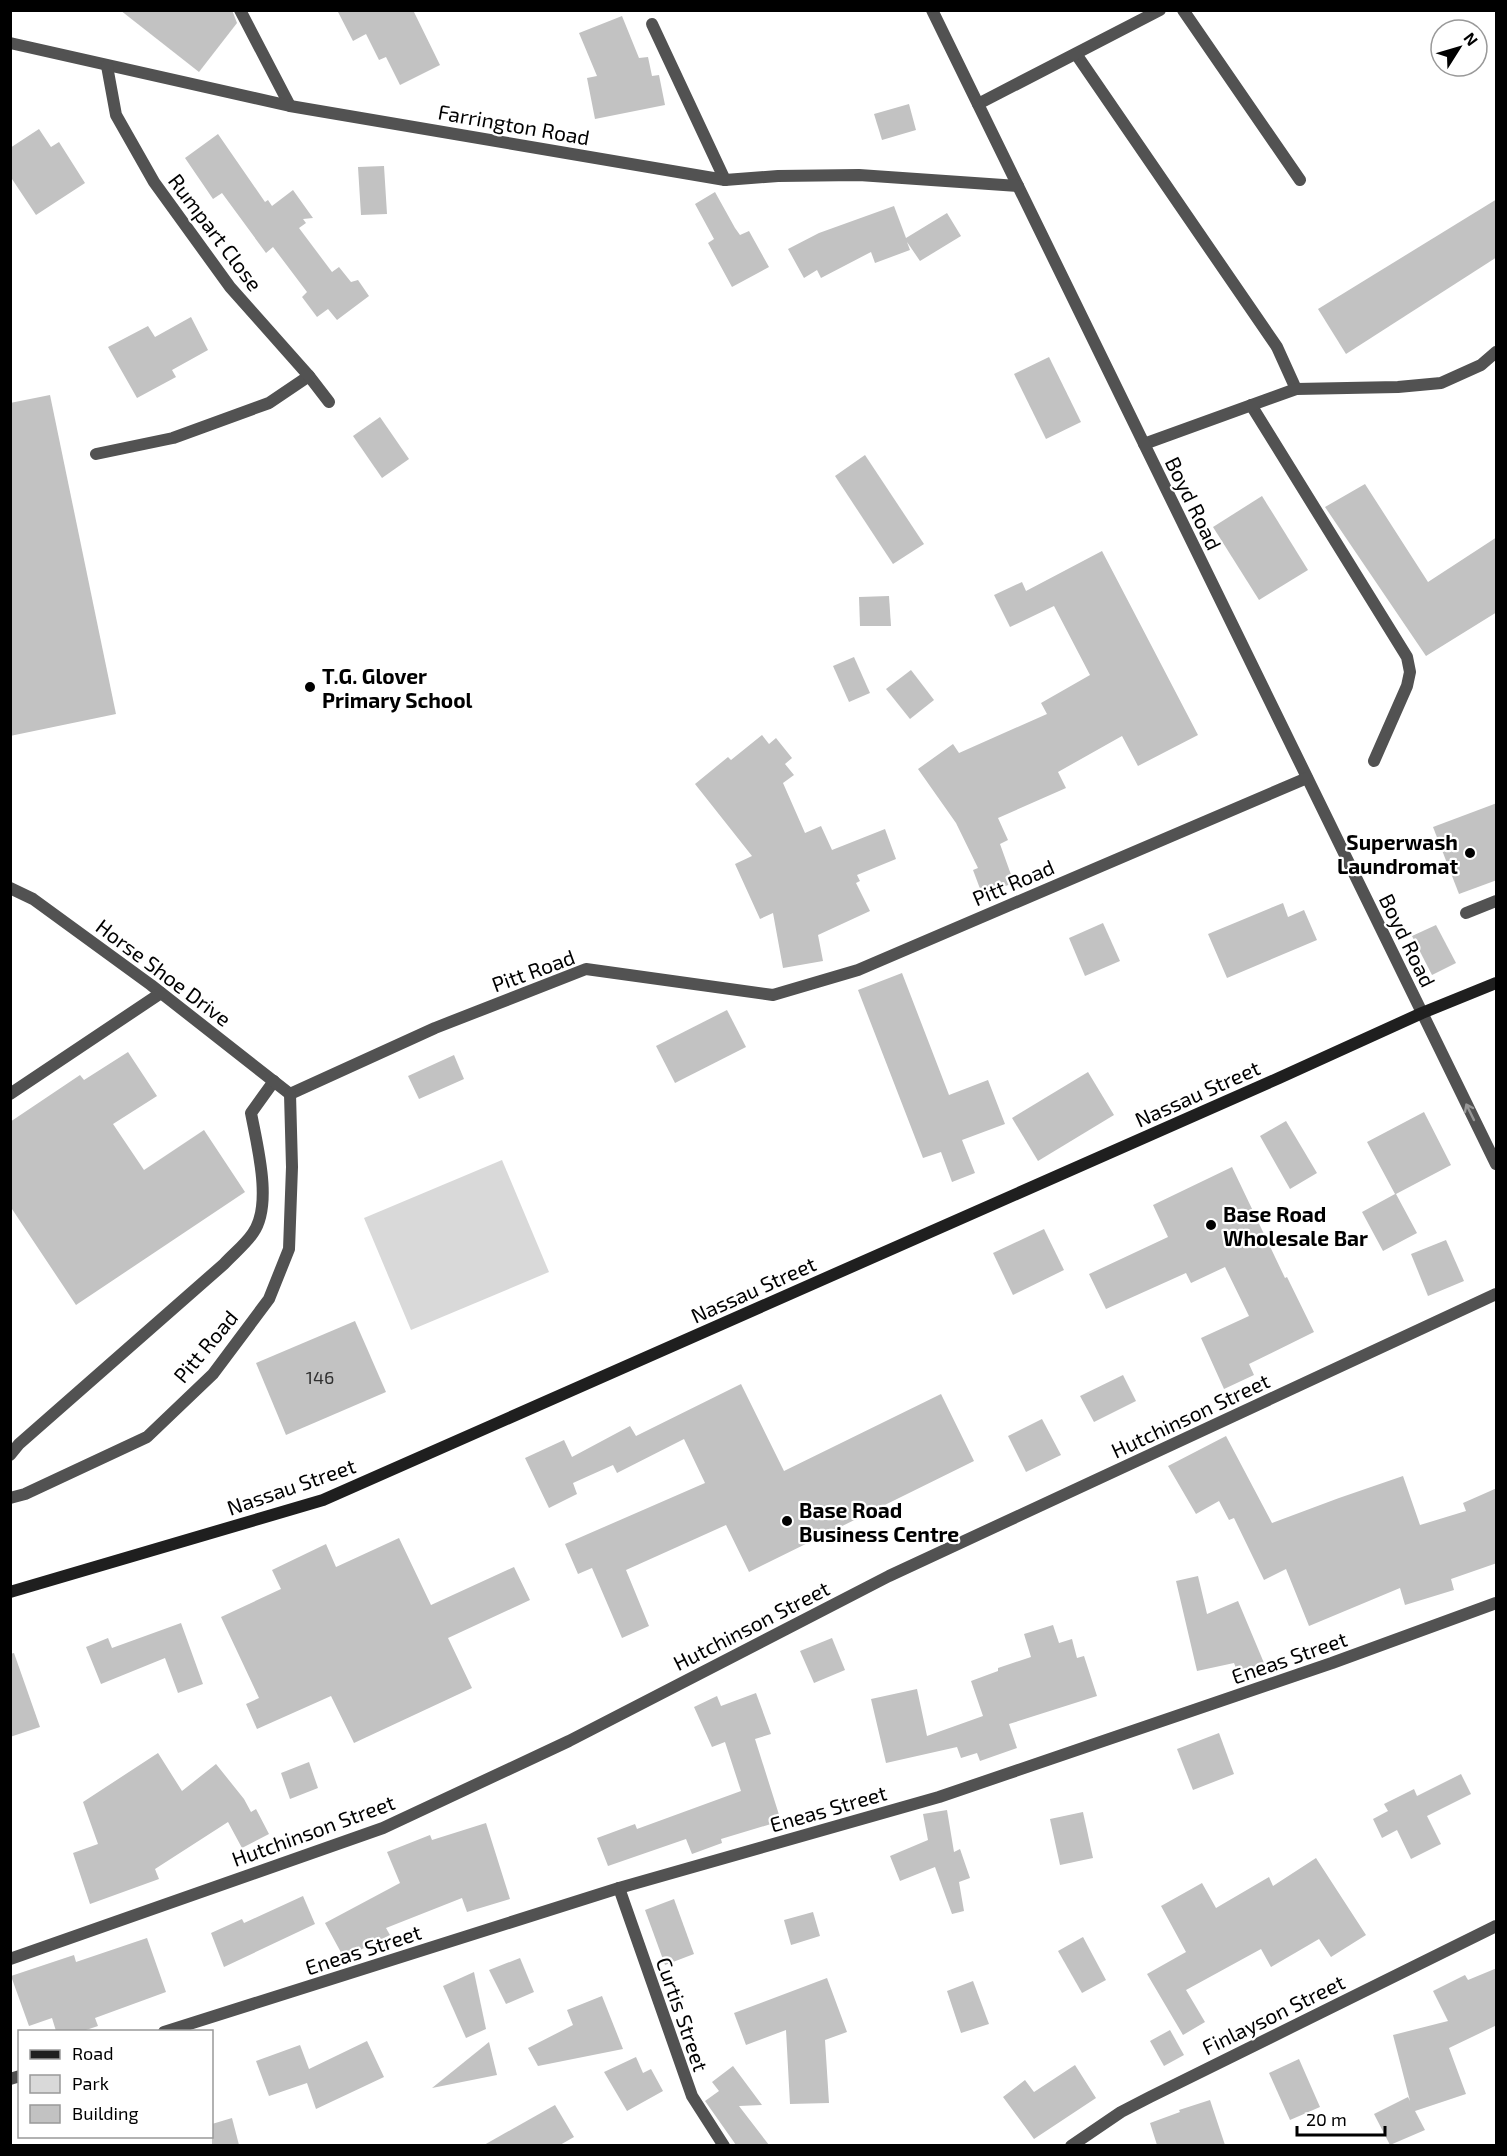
<svg xmlns="http://www.w3.org/2000/svg" width="1507" height="2156" font-family="'Exo 2',sans-serif">
	<style>
		.green { fill: #d9d9d9 }
		.building { fill: #c2c2c2 }
		.lines { fill: none; stroke-linecap: round; stroke-linejoin: round }
		.lane { stroke: #525252; stroke-width: 12 }
		.street { stroke: #525252; stroke-width: 12 }
		.secondary { stroke: #1f1f1f; stroke-width: 12 }
		.oneway { stroke: #979797 }
		.poi-dot { fill: #000; stroke: #fff; stroke-width: 2 }
		.labels { text-anchor: middle; dominant-baseline: central; stroke-width: 4.5; stroke-linejoin: round; paint-order: stroke }
		.number-label { font-size: 18px; fill: #303030 }
		.street-label { font-size: 21px; fill: #000; stroke: #fff }
		.poi-label { font-size: 21px; font-weight: bold; fill: #000; stroke: #fff; text-anchor: start }
	</style>
	<rect width="100%" height="100%" fill="#fff"/>
	<polygon class="green" points="502,1160 549,1272 411,1330 364,1218"/>
	<g class="building">
		<polygon points="120,10 232,10 237,23 199,72"/>
		<polygon points="337,10 413,10 440,65 400,85 386,57 379,60 366,34 353,41"/>
		<polygon points="622,16 639,58 648,57 652,76 659,75 665,105 595,119 587,78 597,76 579,33"/>
		<polygon points="909,104 916,130 882,140 874,114"/>
		<polygon points="39,129 51,147 59,142 85,183 36,215 10,176 10,148"/>
		<polygon points="218,134 265,202 268,200 272,206 293,190 313,218 303,219 306,223 299,228 332,272 339,267 351,282 358,280 369,296 337,320 328,309 317,317 302,297 307,292 273,247 266,253 222,193 213,199 185,158"/>
		<polygon points="384,166 387,214 361,215 358,167"/>
		<polygon points="715,192 735,228 740,235 749,231 769,267 732,287 708,243 714,239 695,204"/>
		<polygon points="1497,199 1497,257 1346,354 1318,309"/>
		<polygon points="894,206 906,238 947,213 961,236 920,261 907,242 910,250 875,263 871,252 821,278 817,270 804,278 788,249 819,233"/>
		<polygon points="191,317 208,350 172,370 176,377 137,398 108,347 148,326 155,337"/>
		<polygon points="1049,357 1081,422 1046,439 1014,374"/>
		<polygon points="50,395 116,714 10,736 10,403"/>
		<polygon points="380,417 409,459 382,478 353,436"/>
		<polygon points="865,455 924,544 893,564 835,476"/>
		<polygon points="1365,484 1428,582 1497,537 1497,612 1426,656 1325,507"/>
		<polygon points="1262,496 1308,570 1259,600 1213,527"/>
		<polygon points="1102,551 1198,735 1138,766 1122,736 1058,772 1066,788 998,818 1008,840 1000,844 1014,883 982,894 973,870 978,868 956,823 918,769 953,744 959,753 1047,714 1041,703 1090,675 1054,606 1010,627 994,595 1022,582 1026,591"/>
		<polygon points="889,596 891,626 860,626 859,597"/>
		<polygon points="854,657 870,693 849,702 833,666"/>
		<polygon points="911,670 934,700 910,719 886,689"/>
		<polygon points="762,735 769,744 776,738 792,758 785,764 794,775 783,783 805,833 821,826 832,850 885,829 896,859 857,875 860,881 856,883 870,911 818,935 823,961 783,968 773,913 760,919 735,864 752,856 695,784 728,757 731,760"/>
		<polygon points="1497,803 1497,880 1459,894 1433,827"/>
		<polygon points="1283,903 1288,917 1304,910 1317,940 1227,978 1208,934"/>
		<polygon points="1103,923 1120,961 1085,976 1069,938"/>
		<polygon points="1436,925 1456,963 1432,975 1412,936"/>
		<polygon points="902,973 949,1095 988,1080 1005,1124 962,1140 975,1173 952,1182 941,1152 923,1158 858,990"/>
		<polygon points="727,1010 746,1047 675,1083 656,1046"/>
		<polygon points="128,1052 157,1096 113,1124 144,1170 204,1130 245,1192 76,1305 10,1206 10,1122 80,1075 84,1080"/>
		<polygon points="454,1055 464,1079 419,1099 408,1076"/>
		<polygon points="1088,1072 1114,1115 1038,1161 1012,1118"/>
		<polygon points="1424,1112 1451,1165 1396,1194 1417,1233 1383,1251 1362,1212 1395,1194 1367,1142"/>
		<polygon points="1286,1121 1317,1173 1290,1189 1260,1136"/>
		<polygon points="1232,1167 1285,1278 1287,1277 1314,1332 1249,1364 1254,1375 1224,1389 1201,1338 1249,1316 1225,1267 1191,1283 1186,1273 1106,1309 1089,1274 1168,1237 1153,1205"/>
		<polygon points="1044,1229 1064,1270 1013,1295 993,1253"/>
		<polygon points="1446,1240 1464,1281 1428,1296 1411,1254"/>
		<polygon points="355,1321 386,1392 286,1435 256,1363"/>
		<polygon points="1123,1375 1136,1401 1094,1422 1080,1396"/>
		<polygon points="741,1384 784,1471 941,1394 974,1461 749,1572 726,1525 626,1570 649,1626 622,1638 592,1568 578,1574 565,1544 705,1483 684,1439 617,1473 613,1465 573,1483 577,1494 549,1508 525,1458 564,1440 572,1457 630,1426 636,1436"/>
		<polygon points="1042,1419 1061,1455 1026,1472 1008,1436"/>
		<polygon points="1226,1436 1272,1523 1339,1498 1403,1476 1420,1525 1466,1511 1463,1503 1497,1488 1497,1563 1451,1579 1454,1590 1405,1605 1400,1588 1309,1626 1286,1569 1264,1580 1234,1518 1229,1520 1219,1501 1196,1514 1168,1466"/>
		<polygon points="399,1538 431,1605 514,1567 530,1600 448,1638 472,1688 354,1743 331,1696 257,1729 246,1704 259,1698 221,1617 281,1589 272,1570 326,1544 336,1567"/>
		<polygon points="1198,1576 1207,1614 1238,1601 1264,1663 1238,1673 1234,1663 1197,1671 1176,1581"/>
		<polygon points="181,1623 203,1684 178,1693 165,1658 101,1684 86,1647 108,1638 112,1648"/>
		<polygon points="1053,1625 1059,1643 1072,1639 1077,1658 1084,1656 1097,1696 1009,1724 1017,1748 980,1761 977,1753 961,1758 957,1747 886,1763 871,1699 917,1689 927,1736 983,1716 971,1681 998,1671 998,1668 1031,1657 1024,1634"/>
		<polygon points="832,1638 845,1670 814,1683 800,1651"/>
		<polygon points="14,1653 40,1727 10,1737 10,1654"/>
		<polygon points="756,1693 771,1734 755,1739 781,1821 721,1839 722,1843 692,1854 686,1839 608,1866 597,1838 635,1824 637,1829 741,1791 725,1742 712,1747 694,1707 717,1696 721,1706"/>
		<polygon points="1219,1733 1234,1774 1193,1790 1177,1749"/>
		<polygon points="158,1753 182,1791 216,1764 244,1799 251,1812 256,1809 269,1834 242,1848 228,1822 155,1869 159,1879 90,1904 73,1853 98,1844 83,1802"/>
		<polygon points="309,1762 318,1788 290,1799 281,1773"/>
		<polygon points="1461,1774 1471,1794 1427,1816 1441,1844 1411,1859 1397,1830 1382,1838 1373,1819 1388,1811 1384,1804 1414,1789 1417,1796"/>
		<polygon points="947,1810 954,1852 960,1849 970,1878 959,1882 964,1911 952,1914 935,1867 900,1881 890,1856 928,1840 923,1814"/>
		<polygon points="1083,1812 1093,1858 1060,1865 1050,1819"/>
		<polygon points="486,1823 510,1899 467,1912 462,1898 386,1928 390,1935 344,1958 325,1923 400,1883 387,1852 430,1835 432,1840"/>
		<polygon points="1316,1858 1366,1935 1331,1957 1319,1939 1271,1967 1261,1949 1186,1990 1205,2022 1183,2035 1147,1974 1186,1952 1161,1906 1202,1883 1216,1908 1269,1877 1273,1886"/>
		<polygon points="303,1896 315,1924 224,1967 211,1933 242,1919 244,1923"/>
		<polygon points="674,1899 694,1954 665,1965 645,1910"/>
		<polygon points="813,1912 820,1936 791,1945 784,1920"/>
		<polygon points="1083,1937 1106,1980 1082,1993 1058,1951"/>
		<polygon points="147,1938 166,1992 95,2018 98,2026 83,2031 56,2031 52,2018 29,2026 11,1976 74,1955 76,1962"/>
		<polygon points="520,1958 534,1992 506,2004 489,1970"/>
		<polygon points="1497,1968 1497,2025 1449,2048 1466,2094 1415,2111 1425,2130 1390,2145 1374,2114 1408,2097 1410,2101 1393,2035 1448,2021 1433,1991 1465,1975 1468,1980"/>
		<polygon points="474,1972 486,2029 466,2038 443,1986"/>
		<polygon points="827,1978 847,2032 825,2040 829,2103 790,2104 786,2030 746,2045 734,2013"/>
		<polygon points="973,1981 989,2024 961,2033 947,1991"/>
		<polygon points="602,1996 623,2049 538,2066 528,2048 573,2025 567,2010"/>
		<polygon points="1170,2030 1184,2055 1164,2066 1150,2041"/>
		<polygon points="367,2041 384,2077 316,2109 307,2083 269,2096 256,2061 300,2045 309,2069"/>
		<polygon points="489,2042 497,2075 432,2088"/>
		<polygon points="636,2057 643,2073 651,2069 663,2091 627,2111 604,2072"/>
		<polygon points="1299,2059 1320,2107 1290,2120 1269,2073"/>
		<polygon points="1075,2065 1096,2098 1034,2139 1003,2097 1025,2080 1034,2092"/>
		<polygon points="733,2066 762,2105 739,2106 769,2145 736,2145 705,2101 719,2091 712,2082"/>
		<polygon points="1210,2100 1225,2145 1157,2145 1150,2123 1180,2112 1179,2110"/>
		<polygon points="555,2105 574,2137 560,2145 484,2145"/>
		<polygon points="232,2118 239,2145 212,2145 212,2124"/>
	</g>
	<g class="lines">
		<g class="lane">
			<polyline points="1183,10 1300,180"/>
			<polyline points="652,24 725,180"/>
			<polyline points="1076,54 1277,347 1296,389"/>
			<polyline points="978,104 1160,10"/>
			<polyline points="1251,405 1407,657 1410,672 1407,686 1374,761"/>
			<polyline points="1144,444 1296,389 1398,387 1441,383 1481,365 1496,352"/>
			<polyline points="96,454 173,438 269,403 309,376"/>
			<polyline points="1466,913 1496,901"/>
			<path d="M10 1455 19 1444 224 1264C233 1254 245 1245 253 1233 273 1205 257 1145 251 1113L274 1081"/>
		</g>
		<g class="street">
			<polyline points="240,10 290,106"/>
			<polyline points="932,10 1496,1164"/>
			<polyline points="10,43 290,106 725,180 778,176 859,175 1018,186"/>
			<polyline points="107,66 116,115 154,182 230,287 309,376 329,402"/>
			<polyline points="10,888 33,899 151,985 290,1094"/>
			<polyline points="10,1094 161,993"/>
			<polyline points="290,1094 435,1028 586,969 773,995 858,970 1307,778"/>
			<polyline points="10,1498 25,1494 147,1437 213,1374 269,1299 289,1249 292,1167 290,1094"/>
			<polyline points="619,1888 692,2096 724,2146"/>
			<polyline points="10,1959 383,1828 569,1741 889,1576 1496,1294"/>
			<polyline points="164,2032 619,1888 939,1797 1332,1663 1496,1603"/>
			<polyline points="10,2079 20,2076"/>
			<polyline points="1071,2146 1121,2112 1150,2097 1496,1926"/>
		</g>
		<polyline class="secondary" points="10,1592 323,1500 1279,1078 1422,1013 1496,983"/>
	</g>
	<defs><path id="oneway-shaft" d="M-6 0H5M1.5-3L5.5 0L1.5 3" fill="none" stroke-width="1.6" stroke-linecap="round" stroke-linejoin="round" transform="scale(1.5)"/></defs>
	<use class="oneway" href="#oneway-shaft" transform="translate(1470 1112) rotate(-116)"/>
	<g class="poi-dot">
		<circle cx="310" cy="687" r="6"/>
		<circle cx="1470" cy="853" r="6"/>
		<circle cx="1211" cy="1225" r="6"/>
		<circle cx="787" cy="1521" r="6"/>
	</g>
	<g class="labels">
		<g class="number-label">
			<text x="320" y="1377">146</text>
		</g>
		<g class="street-label">
			<text transform="translate(514 124) rotate(10)">Farrington Road</text>
			<text transform="translate(216 232) rotate(53)">Rumpart Close</text>
			<text transform="translate(1194 503) rotate(64)">Boyd Road</text>
			<text transform="translate(1013 882) rotate(-23)">Pitt Road</text>
			<text transform="translate(1408 940) rotate(64)">Boyd Road</text>
			<text transform="translate(533 970) rotate(-20)">Pitt Road</text>
			<text transform="translate(164 972) rotate(37)">Horse Shoe Drive</text>
			<text transform="translate(1197 1093) rotate(-24)">Nassau Street</text>
			<text transform="translate(753 1289) rotate(-24)">Nassau Street</text>
			<text transform="translate(205 1346) rotate(-50)">Pitt Road</text>
			<text transform="translate(1190 1415) rotate(-25)">Hutchinson Street</text>
			<text transform="translate(291 1486) rotate(-19)">Nassau Street</text>
			<text transform="translate(751 1625) rotate(-27)">Hutchinson Street</text>
			<text transform="translate(1289 1657) rotate(-19)">Eneas Street</text>
			<text transform="translate(828 1808) rotate(-16)">Eneas Street</text>
			<text transform="translate(313 1830) rotate(-20)">Hutchinson Street</text>
			<text transform="translate(363 1949) rotate(-18)">Eneas Street</text>
			<text transform="translate(683 2014) rotate(71)">Curtis Street</text>
			<text transform="translate(1273 2014) rotate(-26)">Finlayson Street</text>
		</g>
		<g class="poi-label">
			<text x="322" y="675">T.G. Glover<tspan x="322" dy="24">Primary School</tspan></text>
			<text x="1458" y="841" text-anchor="end">Superwash<tspan x="1458" dy="24">Laundromat</tspan></text>
			<text x="1223" y="1213">Base Road<tspan x="1223" dy="24">Wholesale Bar</tspan></text>
			<text x="799" y="1509">Base Road<tspan x="799" dy="24">Business Centre</tspan></text>
		</g>
	</g>
	<rect width="1507" height="2156" fill="none" stroke="#000000" stroke-width="24"/>
	<rect x="18" y="2030" width="195" height="108" fill="#ffffff" stroke="#999999" stroke-width="1.5"/>
	<rect x="30" y="2050" width="30" height="9" fill="#1f1f1f" stroke="#999999" stroke-width="1.5"/>
	<text x="72" y="2060" font-size="18" fill="#000000">Road</text>
	<rect x="30" y="2075" width="30" height="18" fill="#d9d9d9" stroke="#999999" stroke-width="1.5"/>
	<text x="72" y="2090" font-size="18" fill="#000000">Park</text>
	<rect x="30" y="2105" width="30" height="18" fill="#c2c2c2" stroke="#999999" stroke-width="1.5"/>
	<text x="72" y="2120" font-size="18" fill="#000000">Building</text>
	<g transform="translate(1459 48) rotate(53)"><circle r="28" fill="#ffffff" stroke="#999999" stroke-width="1.5"/>
	<path d="M0-4.5L10 22L0 15L-10 22Z" fill="#000000"/>
	<text y="-9" font-size="16" font-weight="bold" text-anchor="middle" fill="#000000">N</text>
	</g>
	<path d="M1297 2126v9h88v-9" fill="none" stroke="#000000" stroke-width="3"/>
	<text x="1306" y="2126" font-size="18" fill="#000000" stroke="#ffffff" stroke-width="4.5" paint-order="stroke">20 m</text>
</svg>
